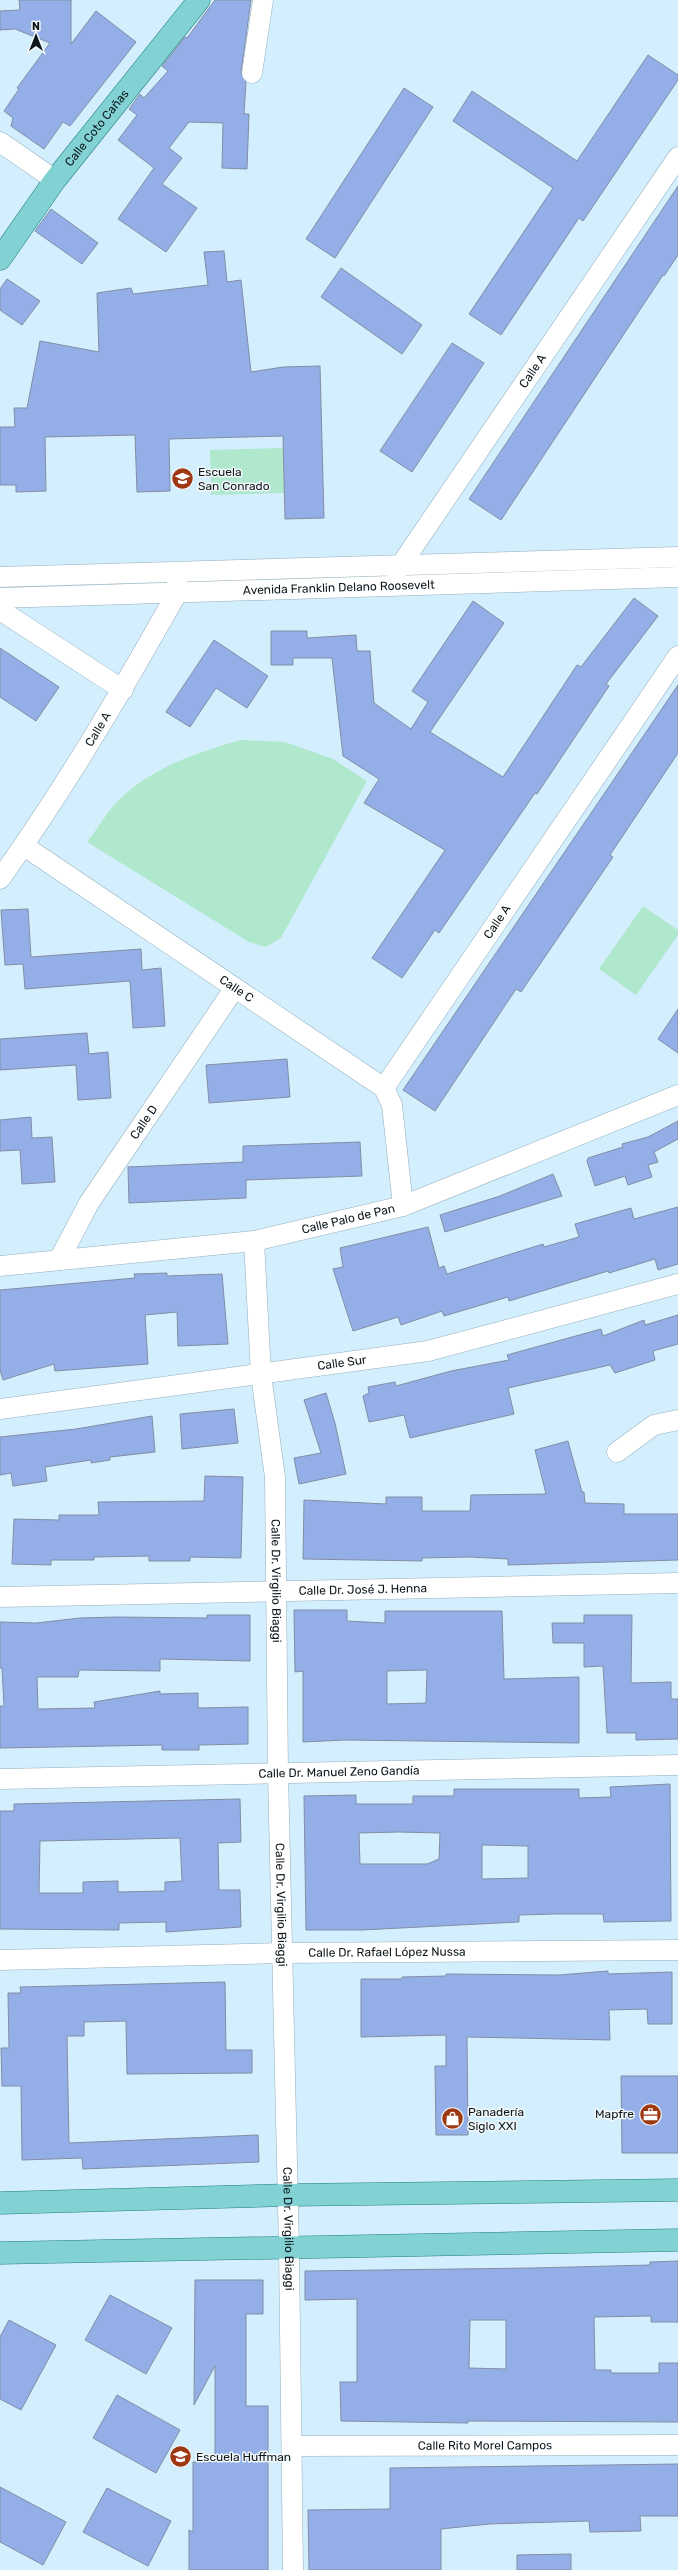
<svg xmlns="http://www.w3.org/2000/svg" width="678" height="2570" font-family="Rubik,sans-serif">
	<style>
		.grass { fill: #afe8cd }
		.building { fill: #94afe8; stroke: #828da4; fill-rule: evenodd }
		.lines { fill: none; stroke-linecap: round; stroke-linejoin: round }
		.street-casing { stroke: #94afbd; stroke-width: 21 }
		.primary-casing { stroke: #227d81; stroke-width: 23 }
		.street { stroke: #fff; stroke-width: 20 }
		.primary { stroke: #82d2d4; stroke-width: 22 }
		.labels { text-anchor: middle; dominant-baseline: central; stroke-width: 3; stroke-linejoin: round; paint-order: stroke }
		.street-label { font-size: 12px; fill: #0d171c; stroke: #f3f8fb }
		.poi-label { font-size: 12px; fill: #0d171c; stroke: #f3f8fb; text-anchor: start }
	</style>
	<rect width="100%" height="100%" fill="#d3effe"/>
	<g class="grass">
		<polygon points="284,448 285,493 211,495 210,450"/>
		<path d="M241 740 285 742 333 759 367 781 281 938 266 947 249 942 87 842C99 827 109 808 123 796 156 766 199 752 241 740Z"/>
		<polygon points="643,906 678,930 678,935 636,995 599,969"/>
	</g>
	<g class="building">
		<polygon points="19,0 71,0 71,44 96,11 136,42 70,126 63,122 44,149 11,126 13,118 4,111 19,89 17,88 50,43 15,29 0,30 0,11 20,10"/>
		<polygon points="215,0 251,0 241,72 246,82 244,114 249,114 247,169 222,168 223,123 189,122 169,148 182,158 162,184 197,208 166,252 118,219 154,168 118,140 137,115 129,109 140,94 144,98 168,71 162,66 185,37 187,38"/>
		<polygon points="648,55 678,75 678,80 583,221 579,218 501,335 469,314 553,188 453,121 472,91 577,161"/>
		<polygon points="404,88 433,107 335,258 306,239"/>
		<polygon points="678,186 678,255 664,276 663,275 501,520 469,499"/>
		<polygon points="51,209 98,243 82,264 35,231"/>
		<polygon points="224,251 227,282 241,280 251,372 283,367 320,366 324,518 285,519 283,436 169,439 170,491 137,492 135,435 45,437 46,491 16,492 16,485 0,485 0,427 15,427 14,408 27,408 40,341 99,352 97,293 131,288 133,294 208,285 204,252"/>
		<polygon points="341,268 422,325 402,354 321,297"/>
		<polygon points="7,279 40,301 22,325 0,310 0,289"/>
		<polygon points="452,343 484,363 412,472 380,451"/>
		<polygon points="634,598 658,616 606,684 609,686 537,794 535,793 439,933 435,930 402,978 372,958 445,850 364,803 379,779 343,756 332,658 293,658 293,665 271,665 271,631 307,631 307,638 356,635 357,651 370,651 374,703 411,729 428,702 412,691 473,601 504,623 430,732 503,777 577,665 581,667"/>
		<polygon points="214,640 268,676 247,708 216,688 190,727 166,712"/>
		<polygon points="0,648 59,687 36,721 0,697"/>
		<polygon points="678,685 678,753 610,855 613,857 521,992 516,989 435,1111 403,1090"/>
		<polygon points="28,909 31,957 141,949 142,970 161,968 165,1026 133,1028 130,981 25,989 23,964 5,965 1,910"/>
		<polygon points="678,1009 678,1053 658,1039"/>
		<polygon points="87,1033 89,1054 108,1052 111,1098 78,1100 76,1065 0,1070 0,1039"/>
		<polygon points="287,1059 290,1097 209,1103 206,1065"/>
		<polygon points="31,1117 32,1138 52,1137 55,1182 22,1184 20,1150 0,1151 0,1120"/>
		<polygon points="678,1121 678,1139 654,1152 658,1162 648,1165 652,1177 628,1185 625,1176 595,1186 587,1161 588,1158 623,1147 622,1144 648,1137"/>
		<polygon points="360,1142 362,1176 246,1180 246,1198 129,1203 128,1167 243,1162 243,1146"/>
		<polygon points="553,1174 562,1196 445,1232 440,1215 500,1196"/>
		<polygon points="678,1207 678,1264 658,1270 655,1259 609,1273 608,1271 509,1301 508,1297 444,1316 442,1311 401,1325 398,1317 353,1331 333,1269 343,1267 340,1248 428,1227 439,1268 444,1266 447,1274 543,1244 544,1247 579,1237 575,1224 631,1208 634,1219"/>
		<polygon points="167,1273 167,1276 222,1274 228,1344 178,1346 177,1312 145,1315 148,1364 55,1371 54,1364 3,1380 0,1370 0,1290 135,1278 134,1274"/>
		<polygon points="678,1315 678,1344 653,1351 655,1360 615,1373 610,1365 508,1388 514,1414 410,1438 404,1415 369,1422 363,1396 369,1393 368,1387 395,1382 396,1386 451,1371 509,1360 507,1355 601,1329 603,1336 644,1320 645,1325"/>
		<polygon points="326,1393 335,1423 346,1474 299,1484 294,1458 321,1453 304,1400"/>
		<polygon points="234,1409 238,1443 182,1449 180,1414"/>
		<polygon points="152,1416 155,1452 110,1457 110,1460 91,1463 91,1460 45,1467 47,1481 13,1486 11,1473 0,1475 0,1437 76,1429"/>
		<polygon points="568,1441 582,1492 584,1492 585,1503 624,1504 624,1514 678,1514 678,1560 508,1565 508,1559 470,1557 422,1558 422,1561 303,1559 304,1500 386,1504 386,1497 422,1497 422,1511 470,1511 471,1495 546,1494 535,1450"/>
		<polygon points="205,1476 243,1477 241,1558 190,1557 190,1561 149,1561 149,1556 94,1557 94,1560 51,1560 51,1565 12,1564 14,1519 59,1520 59,1515 99,1515 98,1502 204,1501"/>
		<path d="M294 1610H347V1621L385 1623V1611H502L504 1679 579 1677V1743L345 1740 303 1742V1671L295 1672ZM427 1670 426 1703 387 1704V1671Z"/>
		<polygon points="207,1615 250,1615 250,1661 160,1659 160,1671 79,1670 78,1677 37,1677 38,1709 95,1708 94,1702 160,1691 160,1694 198,1693 198,1708 248,1707 248,1744 199,1745 199,1750 162,1750 162,1745 0,1748 0,1706 4,1706 2,1668 0,1668 0,1622 36,1623 80,1618 117,1617 207,1618"/>
		<polygon points="584,1615 632,1615 631,1683 671,1682 671,1699 678,1699 678,1739 636,1740 636,1733 607,1733 603,1666 584,1667 584,1643 553,1643 552,1623 584,1623"/>
		<path d="M670 1784 671 1921 604 1922 603 1914H554L519 1915V1922L361 1930H306L304 1796 356 1795V1804H413V1796H454V1789H579V1798L611 1797 610 1787ZM399 1832 440 1833 439 1859 427 1864H360L359 1833ZM482 1845 528 1846V1878L482 1879Z"/>
		<path d="M240 1799 241 1842 218 1843 219 1890H240L241 1927 166 1932V1922L119 1923V1930L0 1929V1811H14V1804ZM180 1838 182 1881 165 1882V1891L118 1892V1881L83 1882V1893H39L40 1841Z"/>
		<polygon points="608,1971 608,1974 672,1972 672,2024 648,2024 647,2009 609,2010 610,2040 467,2037 468,2135 436,2135 435,2066 446,2066 446,2035 361,2037 361,1979 402,1979 402,1977 446,1976 446,1974 559,1975"/>
		<polygon points="225,1982 226,2050 252,2050 252,2073 127,2074 126,2021 84,2022 84,2036 67,2036 69,2143 258,2135 259,2162 83,2169 82,2158 22,2160 21,2086 2,2086 1,2048 9,2048 8,1993 21,1993 20,1987"/>
		<polygon points="621,2076 678,2076 678,2153 622,2153"/>
		<path d="M678 2261V2322H651V2316L594 2317 595 2370H611V2373H659V2363H678V2422L468 2421V2423L341 2421 340 2382H357V2299L305 2300V2271L533 2268 650 2265V2262ZM470 2320H506V2369L469 2368Z"/>
		<polygon points="195,2280 263,2280 263,2314 246,2314 246,2406 268,2406 268,2570 189,2570 189,2530 193,2532 193,2462 215,2462 215,2366 194,2405"/>
		<polygon points="110,2295 172,2328 146,2374 85,2340"/>
		<polygon points="9,2320 56,2345 21,2410 0,2399 0,2337"/>
		<polygon points="117,2395 180,2430 156,2473 93,2438"/>
		<polygon points="678,2464 678,2516 640,2516 641,2531 590,2532 589,2521 489,2524 441,2529 441,2570 309,2570 308,2510 390,2509 390,2468"/>
		<polygon points="0,2487 66,2522 43,2565 0,2542"/>
		<polygon points="107,2488 171,2521 148,2566 83,2532"/>
		<polygon points="571,2554 571,2570 517,2570 517,2555"/>
	</g>
	<g class="lines">
		<defs>
			<g id="street">
				<polyline points="252,73 263,0"/>
				<polyline points="0,142 55,180"/>
				<path id="s1" d="M396 572 678 157"/>
				<polyline points="0,577 678,557"/>
				<path id="s2" d="M0 598 678 577"/>
				<polyline points="0,610 123,690"/>
				<path id="s3" d="M24 846 384 1088"/>
				<path id="s4" d="M0 879C65 788 122 691 177 593V582"/>
				<path id="s5" d="M384 1088 678 656"/>
				<polyline points="384,1088 392,1105 403,1206"/>
				<path id="s6" d="M254 1241 261 1375 275 1477 278 1773 289 2248 293 2570"/>
				<path id="s7" d="M59 1260 89 1203 234 989"/>
				<path id="s8" d="M0 1266 254 1241 403 1206 678 1095"/>
				<path id="s9" d="M0 1409 428 1351 678 1284"/>
				<polyline points="617,1452 654,1425 678,1420"/>
				<path id="s10" d="M0 1597 678 1583"/>
				<path id="s11" d="M0 1779 678 1765"/>
				<path id="s12" d="M0 1960 283 1953 678 1950"/>
				<path id="s13" d="M292 2446 678 2445"/>
			</g>
			<g id="primary">
				<path id="s14" d="M0 259 55 180 199 0"/>
				<polyline points="0,2203 288,2195 678,2190"/>
				<polyline points="0,2253 678,2240"/>
			</g>
		</defs>
		<use href="#street" class="street-casing"/>
		<use href="#primary" class="primary-casing"/>
		<use href="#street" class="street"/>
		<use href="#primary" class="primary"/>
	</g>
	<defs>
		<symbol id="school-disc" viewBox="-11 -11 22 22"><circle r="9.5" fill="#9e3812" stroke="#f3f8fb"/><path d="M0-5L7-2L0 1L-7-2ZM-4 1L0 2.5L4 1V4Q0 6-4 4Z" fill="#fff"/></symbol>
		<symbol id="office-disc" viewBox="-11 -11 22 22"><circle r="9.5" fill="#9e3812" stroke="#f3f8fb"/><path d="M-6-3h4V-5.5h4V-3h4V5H-6ZM-1-4.5V-3h2v-1.5ZM-6 0V1H6V0Z" fill="#fff"/></symbol>
		<symbol id="shop-disc" viewBox="-11 -11 22 22"><circle r="9.5" fill="#9e3812" stroke="#f3f8fb"/><path d="M-5-2.5h2.3a2.7 3.5 0 0 1 5.4 0H5L5.5 6h-11ZM-1.5-2.5h3a1.5 2.3 0 0 0-3 0Z" fill="#fff"/></symbol>
	</defs>
	<g fill-rule="evenodd">
		<use href="#school-disc" x="170" y="466" width="25" height="25"/>
		<use href="#office-disc" x="638" y="2102" width="25" height="25"/>
		<use href="#shop-disc" x="440" y="2106" width="25" height="25"/>
		<use href="#school-disc" x="168" y="2444" width="25" height="25"/>
	</g>
	<g class="labels">
		<g class="street-label">
			<text stroke="none"><textPath href="#s14" startOffset="163">Calle Coto Cañas</textPath></text>
			<text stroke="none"><textPath href="#s1" startOffset="243">Calle A</textPath></text>
			<text stroke="none"><textPath href="#s2" startOffset="339">Avenida Franklin Delano Roosevelt</textPath></text>
			<text stroke="none"><textPath href="#s4" startOffset="179">Calle A</textPath></text>
			<text stroke="none"><textPath href="#s5" startOffset="201">Calle A</textPath></text>
			<text stroke="none"><textPath href="#s3" startOffset="256">Calle C</textPath></text>
			<text stroke="none"><textPath href="#s7" startOffset="162">Calle D</textPath></text>
			<text stroke="none"><textPath href="#s8" startOffset="352">Calle Palo de Pan</textPath></text>
			<text stroke="none"><textPath href="#s9" startOffset="345">Calle Sur</textPath></text>
			<text stroke="none"><textPath href="#s6" startOffset="341">Calle Dr. Virgilio Biaggi</textPath></text>
			<text stroke="none"><textPath href="#s10" startOffset="363">Calle Dr. José J. Henna</textPath></text>
			<text stroke="none"><textPath href="#s11" startOffset="339">Calle Dr. Manuel Zeno Gandía</textPath></text>
			<text stroke="none"><textPath href="#s6" startOffset="665">Calle Dr. Virgilio Biaggi</textPath></text>
			<text stroke="none"><textPath href="#s12" startOffset="387">Calle Dr. Rafael López Nussa</textPath></text>
			<text stroke="none"><textPath href="#s6" startOffset="989">Calle Dr. Virgilio Biaggi</textPath></text>
			<text stroke="none"><textPath href="#s13" startOffset="193">Calle Rito Morel Campos</textPath></text>
		</g>
		<g class="poi-label">
			<text x="198" y="472">Escuela<tspan x="198" dy="14">San Conrado</tspan></text>
			<text x="468" y="2112">Panadería<tspan x="468" dy="14">Siglo XXI</tspan></text>
			<text x="634" y="2114" text-anchor="end">Mapfre</text>
			<text x="196" y="2457">Escuela Huffman</text>
		</g>
	</g>
	<g transform="translate(36 36)" stroke="#f3f8fb" stroke-width="3" paint-order="stroke">
	<path d="M0-3L7 15L0 10L-7 15Z" fill="#0d171c"/>
	<text y="-6" font-size="11" font-weight="bold" text-anchor="middle" fill="#0d171c">N</text>
	</g>
</svg>
